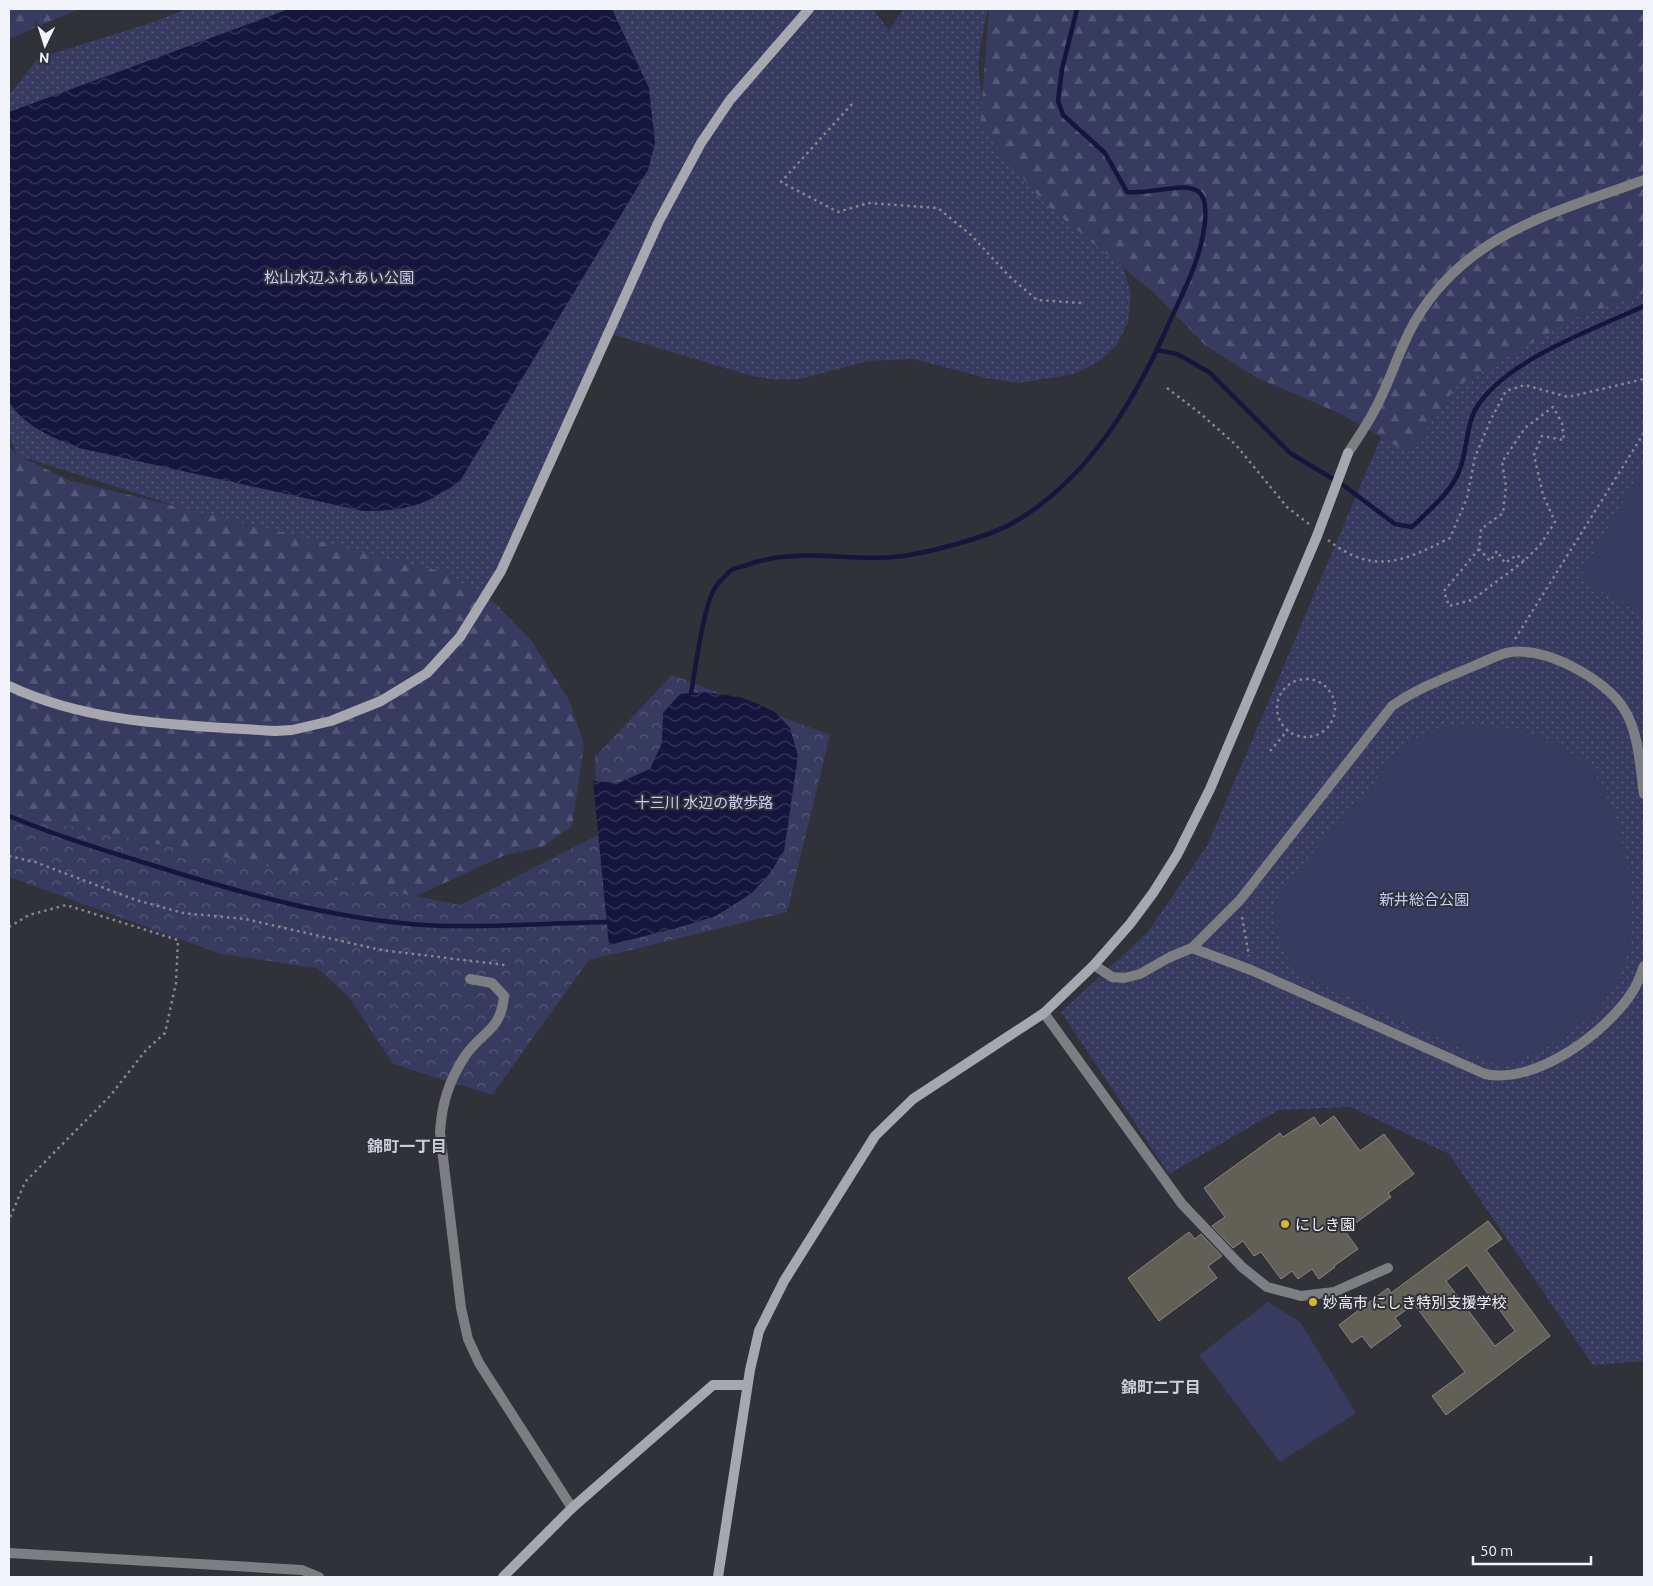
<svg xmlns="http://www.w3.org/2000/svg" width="1653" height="1586" font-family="Ubuntu,'Noto Sans JP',sans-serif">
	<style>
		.grass { fill: url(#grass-dots) }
		.forest { fill: url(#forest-firs) }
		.park { fill: url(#park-crowns) }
		.pitch { fill: #373b60 }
		.water { fill: url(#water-waves) }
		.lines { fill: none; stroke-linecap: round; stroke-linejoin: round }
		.stream { stroke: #15153e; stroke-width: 4.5 }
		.building { fill: #625f56; stroke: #89867d; fill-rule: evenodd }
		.path { stroke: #86878d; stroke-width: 2.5; stroke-dasharray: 2.5 4; stroke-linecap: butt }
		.street { stroke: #7d7e82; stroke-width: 10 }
		.secondary { stroke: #a7a8af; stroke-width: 10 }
		.secondary-bridge { stroke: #a7a8af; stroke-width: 10 }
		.poi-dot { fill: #d7b434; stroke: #303139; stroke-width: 2 }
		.labels { text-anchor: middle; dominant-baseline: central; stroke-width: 4; stroke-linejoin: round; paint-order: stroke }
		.park-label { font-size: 15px; fill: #c7cefb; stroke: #303139 }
		.poi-label { font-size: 15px; fill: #f3f4f9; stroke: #303139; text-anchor: start }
		.neighbourhood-label { font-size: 16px; font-weight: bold; fill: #ccced9; stroke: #303139 }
	</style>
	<defs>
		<pattern id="grass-dots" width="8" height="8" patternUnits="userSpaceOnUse" patternTransform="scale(1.25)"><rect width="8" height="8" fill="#373b60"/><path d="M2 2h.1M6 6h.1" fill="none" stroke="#545878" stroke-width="1.8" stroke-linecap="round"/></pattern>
		<pattern id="forest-firs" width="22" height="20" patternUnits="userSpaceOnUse" patternTransform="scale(1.25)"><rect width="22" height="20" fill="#373b60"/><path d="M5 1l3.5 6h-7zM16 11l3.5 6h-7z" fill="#545878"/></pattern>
		<pattern id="park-crowns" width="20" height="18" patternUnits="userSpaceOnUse" patternTransform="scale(1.25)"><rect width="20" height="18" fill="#373b60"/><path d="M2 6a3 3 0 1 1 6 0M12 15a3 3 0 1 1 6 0" fill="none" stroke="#545878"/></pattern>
		<pattern id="water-waves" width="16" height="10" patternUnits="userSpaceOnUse" patternTransform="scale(1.25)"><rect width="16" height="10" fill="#15153e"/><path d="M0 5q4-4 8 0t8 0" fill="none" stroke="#38385b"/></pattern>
	</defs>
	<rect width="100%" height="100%" fill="#303139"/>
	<g class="grass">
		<path d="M187 9H873L889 30 904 9H988C980 47 972 69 987 108L1121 258 1131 295 1128 322 1116 346 1098 362 1074 374 1019 383 990 379 913 359 868 361 800 379 776 380 752 376 608 333 482 604 17 455 9 435V95L38 58 148 24Z"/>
		<polygon points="1644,170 1644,1361 1593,1365 1449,1154 1351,1107 1279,1110 1169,1174 1061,1012 1147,933 1207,846 1391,414"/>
	</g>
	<g class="forest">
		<polygon points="9,9 79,9 11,38 9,41"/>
		<polygon points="989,9 1644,9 1644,293 1573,319 1456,387 1409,453 1339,413 1257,378 1205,345 1152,291 1044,203 980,127"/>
		<polygon points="9,446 16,454 68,480 444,572 496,604 531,640 570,702 584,745 572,826 542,847 503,856 399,904 9,840"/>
	</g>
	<polygon class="park" points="672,675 830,735 787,912 589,960 492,1095 393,1064 349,997 317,968 221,954 9,877 9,814 460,905 598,835 595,757"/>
	<g class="pitch">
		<polygon points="1644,465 1644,615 1579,579"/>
		<path d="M1475 726C1512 726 1559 737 1587 765 1599 776 1605 792 1611 807 1633 863 1646 949 1605 1000 1578 1033 1541 1052 1501 1066L1307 978 1289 962 1275 927 1274 905 1286 884 1409 742 1445 727Z"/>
		<polygon points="1268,1302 1300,1322 1356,1413 1280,1462 1199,1355"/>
	</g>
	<g class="water">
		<path d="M289 9H612L649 88 655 143 648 170 460 481C425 506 405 511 363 511L79 448C53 438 24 426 9 402V112Z"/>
		<polygon points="705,692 740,697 758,704 775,712 790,728 798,756 784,851 770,873 752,893 716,916 677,928 609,945 593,781 618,783 650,769 662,743 663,713 680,694"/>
	</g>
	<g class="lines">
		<g class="stream">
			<path d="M1157 350 1177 354 1209 372 1290 453 1343 485 1395 524 1412 527C1429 510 1452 492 1460 469 1467 451 1466 427 1475 410 1504 360 1593 330 1644 306"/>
			<path d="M691 693C695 671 704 603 715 588 718 582 725 576 730 571 734 568 741 567 747 565 795 547 844 561 894 557 924 554 992 537 1018 520 1088 477 1132 405 1165 332 1178 302 1195 272 1202 240 1219 162 1173 195 1127 192L1105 153 1063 115 1058 101 1062 69 1077 9"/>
			<path d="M9 816C57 836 106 851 155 866 247 895 348 923 444 926 498 927 553 923 607 922"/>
		</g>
	</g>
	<g class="building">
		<polygon points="1334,1116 1360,1151 1384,1134 1414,1174 1388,1193 1391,1197 1345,1231 1358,1249 1334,1266 1335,1267 1319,1279 1312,1269 1298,1279 1292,1271 1281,1279 1261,1252 1254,1256 1243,1241 1233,1248 1212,1226 1225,1217 1204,1188 1280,1133 1283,1137 1314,1117 1320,1126"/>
		<path d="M1488 1221 1502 1239 1486 1250 1550 1336 1446 1415 1432 1396 1465 1372 1414 1304 1395 1318 1401 1326 1371 1348 1362 1336 1352 1343 1339 1325 1388 1288 1391 1293ZM1467 1265 1515 1331 1495 1346 1446 1281Z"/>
		<polygon points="1189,1232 1195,1239 1201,1234 1222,1256 1208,1266 1217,1278 1159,1321 1128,1278"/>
	</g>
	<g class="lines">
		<g class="path">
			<polyline points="852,104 781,182 838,212 868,203 938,208 971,235 1009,276 1037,300 1081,303"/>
			<polyline points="1167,388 1201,414 1236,445 1287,507 1309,524"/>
			<path d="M1328 540C1374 576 1404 561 1450 538L1467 498 1475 457 1491 419 1506 391 1525 385 1568 397 1644 379"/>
			<polyline points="1479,549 1444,591 1449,606 1472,600 1524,561 1540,545 1555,522 1543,495 1534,455 1542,436 1564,440 1562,423 1553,407 1525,428 1502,462 1506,486 1503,513 1481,529 1479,549 1490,561 1497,551 1505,563 1517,555 1524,561"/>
			<polyline points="1515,639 1644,433"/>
			<circle cx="1306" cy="708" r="29"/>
			<polyline points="1270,751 1288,730"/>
			<polyline points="9,856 35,862 136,900 183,913 245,919 381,950 505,965"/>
			<polyline points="1242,917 1249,956"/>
			<polyline points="9,927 29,915 66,905 178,940 176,983 165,1033 146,1050 110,1096 25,1182 9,1220"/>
		</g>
		<g class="street">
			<path d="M1348 453C1357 439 1367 425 1374 411 1391 381 1399 347 1417 318 1469 232 1557 212 1644 180"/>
			<path d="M1192 948 1251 970 1485 1074C1536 1085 1607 1032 1633 991 1638 983 1641 974 1644 966"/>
			<path d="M1094 965 1112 977 1124 978 1140 974 1170 957 1192 948 1240 900 1392 706C1418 688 1445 678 1474 666 1484 662 1495 656 1506 653 1542 644 1606 679 1624 709 1639 733 1640 767 1644 794"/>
			<path d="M470 979 492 983 504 996C501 1031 482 1031 465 1056 449 1081 442 1102 440 1132L461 1308 468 1339 479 1363 572 1508"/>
			<polyline points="1044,1013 1182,1204 1242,1267 1267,1287 1301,1296 1334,1292 1388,1268"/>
			<polyline points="9,1553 302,1570 319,1577"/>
		</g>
		<g class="secondary">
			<path d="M9 686C92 725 185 725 275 731L292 730 331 721 381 701 427 673 460 637 501 571 659 221 701 143 730 100 809 9"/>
			<polyline points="503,1577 572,1508 713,1385 747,1385"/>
			<polyline points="718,1577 750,1370 759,1331 784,1281 875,1136 913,1099 1044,1013 1094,965 1130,924 1153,893 1177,855 1210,789 1317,536"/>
		</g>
		<polyline class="secondary-bridge" points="1317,536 1348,453"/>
	</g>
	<g class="poi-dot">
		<circle cx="1285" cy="1224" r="5"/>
		<circle cx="1313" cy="1302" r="5"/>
	</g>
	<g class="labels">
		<g class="park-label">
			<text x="339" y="277">松山水辺ふれあい公園</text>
			<text x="704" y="802">十三川 水辺の散歩路</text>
			<text x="1424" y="899">新井総合公園</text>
		</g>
		<g class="poi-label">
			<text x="1295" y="1224">にしき園</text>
			<text x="1323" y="1302">妙高市 にしき特別支援学校</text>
		</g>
		<g class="neighbourhood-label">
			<text x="407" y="1146">錦町一丁目</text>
			<text x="1161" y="1387">錦町二丁目</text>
		</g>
	</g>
	<rect width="1653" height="1586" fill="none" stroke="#f3f4f9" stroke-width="20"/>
	<g transform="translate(45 45) rotate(184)" stroke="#303139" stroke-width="4" paint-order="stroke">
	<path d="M0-4L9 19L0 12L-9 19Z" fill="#f3f4f9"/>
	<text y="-8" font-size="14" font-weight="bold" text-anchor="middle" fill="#f3f4f9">N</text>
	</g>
	<path d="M1473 1556v8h118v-8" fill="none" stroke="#f3f4f9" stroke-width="2.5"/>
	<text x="1480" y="1556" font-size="15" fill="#f3f4f9" stroke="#303139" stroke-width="4" paint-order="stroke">50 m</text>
</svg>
